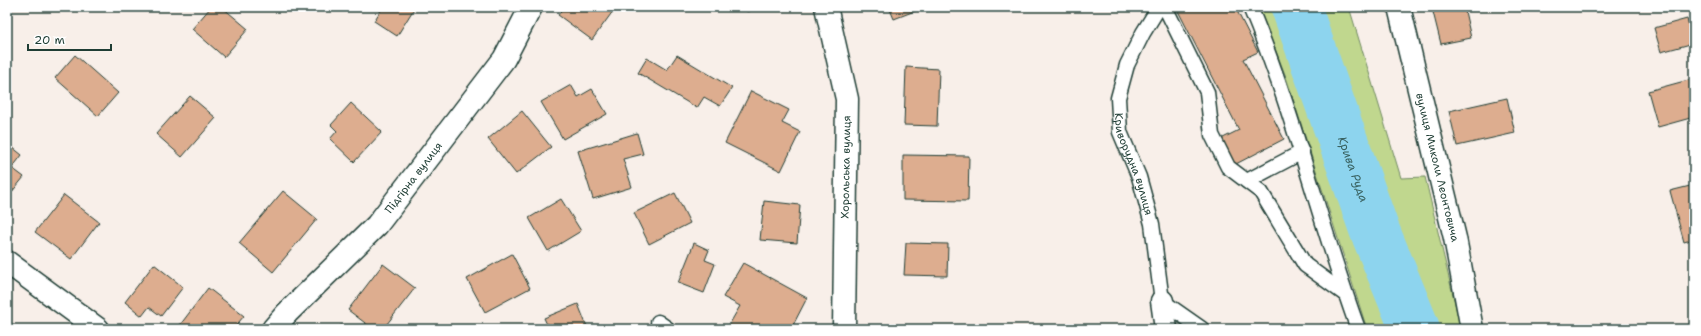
<svg xmlns="http://www.w3.org/2000/svg" width="1701" height="336" font-family="'Shantell Sans',sans-serif">
	<style>
		.green { fill: #c0d78e; stroke: #708a61 }
		.lines { fill: none; stroke-linecap: round; stroke-linejoin: round }
		.river { stroke: #8dd4ee; stroke-width: 50 }
		.building { fill: #ddad8f; stroke: #1f3d34 }
		.service-casing { stroke: #1f3d34; stroke-width: 17 }
		.minor-casing { stroke: #1f3d34; stroke-width: 25 }
		.tertiary-casing { stroke: #1f3d34; stroke-width: 25 }
		.service { stroke: #fff; stroke-width: 14 }
		.minor { stroke: #fff; stroke-width: 22 }
		.tertiary { stroke: #fff; stroke-width: 22 }
		.labels { text-anchor: middle; dominant-baseline: central; stroke-width: 3.5; stroke-linejoin: round; paint-order: stroke }
		.street-label { font-size: 11px; fill: #1f3d34; stroke: #fff }
		.water-label { font-size: 12px; font-style: italic; fill: #3a6362; stroke: #fff }
	</style>
	<rect width="100%" height="100%" fill="#f8efe9"/>
	<filter id="ink" filterUnits="userSpaceOnUse"><feTurbulence type="fractalNoise" baseFrequency=".025" numOctaves="2"/><feDisplacementMap in="SourceGraphic" scale="8" xChannelSelector="R" yChannelSelector="G"/><feConvolveMatrix kernelMatrix="1 2 1 2 8 2 1 2 1" color-interpolation-filters="sRGB"/></filter>
	<g filter="url(#ink)">
		<polygon class="green" points="1259,7 1349,7 1401,178 1425,177 1461,329 1367,329 1286,77"/>
		<g class="lines">
			<path class="river" id="s1" d="M1296 7 1374 229 1415 329"/>
		</g>
		<g class="building">
			<polygon points="211,7 222,7 248,29 224,57 192,29"/>
			<polygon points="383,7 415,7 397,36 374,21"/>
			<polygon points="564,7 616,7 592,40 558,15"/>
			<polygon points="737,7 751,7 749,12"/>
			<polygon points="889,7 925,7 894,19"/>
			<polygon points="1176,7 1235,7 1258,52 1243,59 1284,139 1234,165 1221,139 1239,130"/>
			<polygon points="1437,7 1464,7 1471,38 1441,44 1432,8"/>
			<polygon points="1687,19 1694,43 1661,52 1654,28"/>
			<polygon points="75,55 118,93 98,116 55,78"/>
			<polygon points="677,55 732,88 720,106 704,97 697,108 638,73 647,58 667,70"/>
			<polygon points="906,67 939,69 937,126 904,125"/>
			<polygon points="1692,79 1694,87 1694,117 1658,127 1648,91"/>
			<polygon points="571,85 578,97 592,89 607,114 563,139 541,102"/>
			<polygon points="751,91 789,110 782,123 800,132 781,171 725,143"/>
			<polygon points="190,96 216,118 182,157 156,134"/>
			<polygon points="1507,98 1515,133 1457,146 1449,111"/>
			<polygon points="351,103 382,132 354,162 330,139 337,131 331,125"/>
			<polygon points="522,111 551,147 516,174 488,139"/>
			<polygon points="637,133 643,154 623,159 632,187 593,199 578,151"/>
			<polygon points="7,143 22,155 12,168 24,177 7,198"/>
			<polygon points="903,155 969,156 968,201 903,200"/>
			<polygon points="1694,185 1694,239 1684,242 1670,191"/>
			<polygon points="283,191 317,219 273,272 239,243"/>
			<polygon points="675,193 690,223 649,244 634,213"/>
			<polygon points="64,195 99,222 71,259 35,232"/>
			<polygon points="561,199 581,231 548,251 529,218"/>
			<polygon points="764,201 800,205 797,243 760,240"/>
			<polygon points="694,243 709,250 705,260 715,264 704,293 678,283"/>
			<polygon points="906,243 948,244 947,276 904,275"/>
			<polygon points="512,254 530,288 485,312 467,279"/>
			<polygon points="743,263 807,298 791,329 735,329 729,325 740,306 723,297"/>
			<polygon points="154,264 183,287 161,316 149,307 142,316 125,302"/>
			<polygon points="383,264 415,288 383,329 373,329 348,310"/>
			<polygon points="1694,271 1694,288 1690,272"/>
			<polygon points="208,288 244,316 233,329 177,329"/>
			<polygon points="578,304 588,329 549,329 544,318"/>
			<polygon points="341,325 346,329 338,329"/>
			<rect x="896" y="327" width="64" height="2"/>
		</g>
		<g class="lines">
			<defs>
				<g id="service">
					<path id="s2" d="M1159 7 1143 33 1127 65 1118 98 1120 132 1139 177 1152 224 1162 301 1202 329"/>
					<polyline points="1165,7 1207,92 1212,135 1228,167 1261,192 1305,265 1345,294"/>
					<path d="M1250 7C1294 112 1319 222 1358 329"/>
					<polyline points="1247,181 1302,152"/>
					<polyline points="658,322 668,329"/>
				</g>
				<g id="minor">
					<path id="s3" d="M1399 7 1455 238 1472 329"/>
					<polyline points="7,262 98,329"/>
					<polyline points="1162,301 1166,329"/>
					<path id="s4" d="M273 329 287 313 377 225 504 59 531 7"/>
				</g>
				<polyline id="tertiary" points="826,7 847,99 844,329"/>
			</defs>
			<use href="#service" class="service-casing"/>
			<use href="#minor" class="minor-casing"/>
			<use href="#tertiary" class="tertiary-casing"/>
			<use href="#service" class="service"/>
			<use href="#minor" class="minor"/>
			<use href="#tertiary" class="tertiary"/>
		</g>
	</g>
	<g class="labels">
		<g class="street-label">
			<text stroke="none"><textPath href="#s2" startOffset="169">Криворудна вулиця</textPath></text>
			<text transform="translate(846 167) rotate(-89)">Хорольська вулиця</text>
			<text stroke="none"><textPath href="#s3" startOffset="165">вулиця Миколи Леонтовича</textPath></text>
			<text stroke="none"><textPath href="#s4" startOffset="207">Підгірна вулиця</textPath></text>
		</g>
		<g class="water-label">
			<text stroke="none"><textPath href="#s1" startOffset="172">Крива Руда</textPath></text>
		</g>
	</g>
	<rect width="1701" height="336" fill="none" stroke="#fff" stroke-width="24"/>
	<rect x="12" y="12" width="1677" height="312" fill="none" stroke="#1f3d34" stroke-width="1.5" filter="url(#ink)"/>
	<path d="M28 44v6h83v-6" fill="none" stroke="#1f3d34" stroke-width="2"/>
	<text x="34" y="44" font-size="12" fill="#1f3d34" stroke="#ffffff" stroke-width="3" paint-order="stroke">20 m</text>
</svg>
